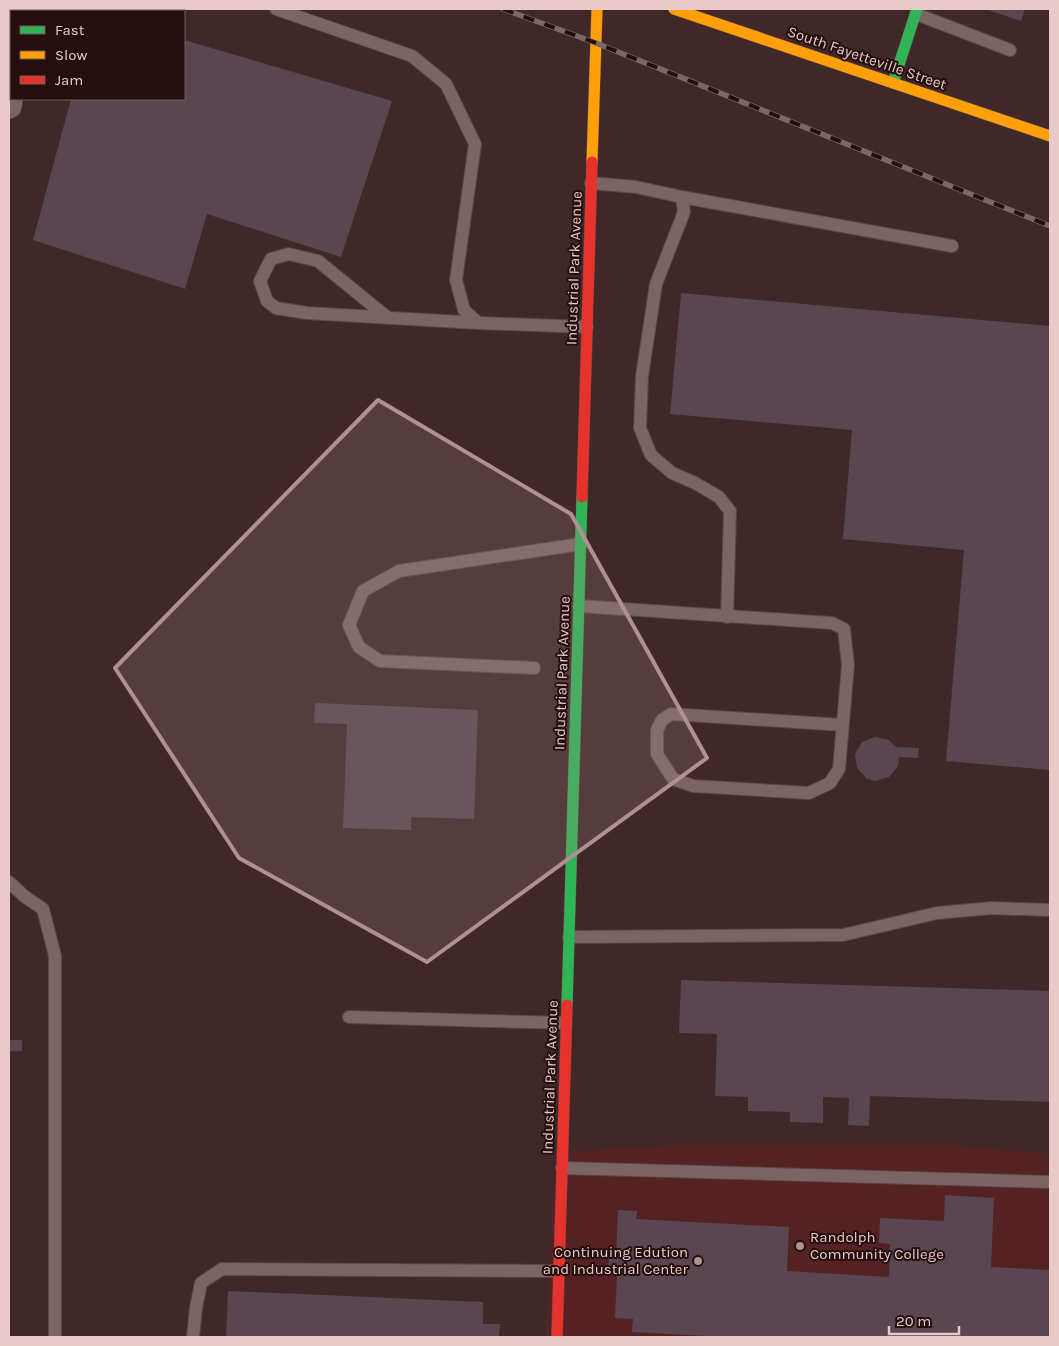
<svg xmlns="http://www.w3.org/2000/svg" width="1059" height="1346" font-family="Karla,sans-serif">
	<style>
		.built { fill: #542222 }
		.building { fill: #5a4650 }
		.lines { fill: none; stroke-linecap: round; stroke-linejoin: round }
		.lane-casing { stroke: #5c4645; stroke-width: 14 }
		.street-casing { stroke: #5c4645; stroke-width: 26 }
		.fast-casing { stroke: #5c4645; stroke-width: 12 }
		.slow-casing { stroke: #5c4645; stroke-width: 12 }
		.jam-casing { stroke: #5c4645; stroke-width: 12 }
		.lane { stroke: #7a6564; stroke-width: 12 }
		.street { stroke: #7a6564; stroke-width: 25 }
		.fast { stroke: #30b455; stroke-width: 11 }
		.slow { stroke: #ff9f0a; stroke-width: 11 }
		.jam { stroke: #e5322d; stroke-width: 11 }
		.rail-casing { stroke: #7a6767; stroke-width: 5.5 }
		.rail { stroke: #240f0e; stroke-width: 4; stroke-dasharray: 11; stroke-linecap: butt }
		.marked { fill: #ae9190; fill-opacity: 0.2; stroke: #ae9190; stroke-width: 4; stroke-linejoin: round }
		.poi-dot { fill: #ae9190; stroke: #240f0e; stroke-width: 2 }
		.labels { text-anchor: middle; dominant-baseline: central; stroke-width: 4; stroke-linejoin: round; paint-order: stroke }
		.street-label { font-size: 15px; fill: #e9cac8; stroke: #240f0e }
		.poi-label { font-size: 15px; fill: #e9cac8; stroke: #240f0e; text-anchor: start }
	</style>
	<rect width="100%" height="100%" fill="#402828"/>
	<polygon class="built" points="684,1145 953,1145 1050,1154 1050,1337 546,1337 555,1152"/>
	<g class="building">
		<polygon points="985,9 1025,9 1021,21"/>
		<polygon points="184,40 392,101 341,257 207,214 185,289 33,240 71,99 184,99"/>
		<polygon points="681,293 1050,326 1050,770 946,761 964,550 843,539 852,430 670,414"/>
		<polygon points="315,703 478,710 474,819 411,817 411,830 343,828 347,724 314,723"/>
		<polygon points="875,737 889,740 896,747 919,748 918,758 899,757 898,766 889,777 875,781 867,779 857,768 855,754 862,742"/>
		<polygon points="681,980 1050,991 1050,1102 870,1096 869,1126 848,1125 849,1098 823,1097 823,1123 790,1122 790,1112 748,1111 748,1097 715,1096 717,1034 679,1033"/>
		<rect x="9" y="1040" width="13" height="11"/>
		<polygon points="945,1195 994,1198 991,1267 1050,1270 1050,1337 725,1337 632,1332 633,1319 615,1318 617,1275 608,1274 609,1254 616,1254 618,1210 637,1211 636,1219 789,1227 787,1271 889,1277 890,1244 879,1243 880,1218 944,1221"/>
		<polygon points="228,1291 483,1302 483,1324 500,1324 499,1337 226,1337"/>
	</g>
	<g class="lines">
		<defs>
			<g id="lane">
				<polyline points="276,9 412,56 446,84 475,144 456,280 464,310 478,323 587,327"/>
				<polyline points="916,14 1010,50"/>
				<polyline points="9,41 11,41"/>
				<polyline points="591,183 636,187 682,197 684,212 656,284 642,376 640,428 651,455 672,473 695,483 719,497 730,511 727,617"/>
				<polyline points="682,197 952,246"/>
				<polyline points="388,318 318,261 289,254 271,259 260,281 267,301 276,308 307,313 478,323"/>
				<polyline points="579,606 832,623 844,629 848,665 839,769 830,783 809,793 693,786 673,779 657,754 657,730 662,720 671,714 843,725"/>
				<polyline points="534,668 380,661 359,647 349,625 363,591 399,571 581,544"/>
				<polyline points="9,882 24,896 43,909 55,956 55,1337"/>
				<polyline points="569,937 843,935 937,913 992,908 1050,910"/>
				<polyline points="349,1017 566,1023"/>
				<polyline points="562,1168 1050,1182"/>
				<polyline points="193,1337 196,1308 201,1283 222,1269 559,1271"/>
			</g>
			<g id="street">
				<polyline points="26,11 26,9"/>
				<polyline points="9,106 11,93"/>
			</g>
			<g id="fast">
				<polyline points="893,83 917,9"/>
				<polyline points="567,1005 582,497"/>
			</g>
			<g id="slow">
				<polyline points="674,9 1050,136"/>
				<polyline points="592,162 597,9"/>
			</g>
			<g id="jam">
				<polyline points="582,497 592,162"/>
				<polyline points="557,1337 567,1005"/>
			</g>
		</defs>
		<use href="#lane" class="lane-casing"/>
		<use href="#street" class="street-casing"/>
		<use href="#fast" class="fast-casing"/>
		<use href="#slow" class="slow-casing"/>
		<use href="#jam" class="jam-casing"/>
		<use href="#lane" class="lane"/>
		<use href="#street" class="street"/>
		<use href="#fast" class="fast"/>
		<use href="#slow" class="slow"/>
		<use href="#jam" class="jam"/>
		<defs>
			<polyline id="rail" points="503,9 596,43 1050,226"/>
		</defs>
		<use href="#rail" class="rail-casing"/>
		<use href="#rail" class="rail"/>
	</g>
	<path class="marked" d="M378 400 571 514 707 758 427 962 239 858 115 668Z"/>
	<g class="poi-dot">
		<circle cx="800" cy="1246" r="5"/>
		<circle cx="698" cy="1261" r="5"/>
	</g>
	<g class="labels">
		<g class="street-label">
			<text transform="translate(867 58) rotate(19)">South Fayetteville Street</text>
			<text transform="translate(574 268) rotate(-88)">Industrial Park Avenue</text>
			<text transform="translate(562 673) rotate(-88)">Industrial Park Avenue</text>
			<text transform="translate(550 1077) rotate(-88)">Industrial Park Avenue</text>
		</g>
		<g class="poi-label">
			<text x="810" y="1237">Randolph<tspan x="810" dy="17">Community College</tspan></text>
			<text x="688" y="1252" text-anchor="end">Continuing Edution<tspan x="688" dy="17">and Industrial Center</tspan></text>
		</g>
	</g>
	<rect width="1059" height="1346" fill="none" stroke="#e9cac8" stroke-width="20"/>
	<rect x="10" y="10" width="175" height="90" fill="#240f0e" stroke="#735a58"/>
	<rect x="20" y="26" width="25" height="8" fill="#30b455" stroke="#735a58"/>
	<text x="55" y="35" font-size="15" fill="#e9cac8">Fast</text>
	<rect x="20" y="51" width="25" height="8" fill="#ff9f0a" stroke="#735a58"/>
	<text x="55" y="60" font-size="15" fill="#e9cac8">Slow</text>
	<rect x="20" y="76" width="25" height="8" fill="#e5322d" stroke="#735a58"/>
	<text x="55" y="85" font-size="15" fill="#e9cac8">Jam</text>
	<path d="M889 1326v8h70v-8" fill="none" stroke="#e9cac8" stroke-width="2.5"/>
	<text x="896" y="1326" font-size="15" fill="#e9cac8" stroke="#240f0e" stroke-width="4" paint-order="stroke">20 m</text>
</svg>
